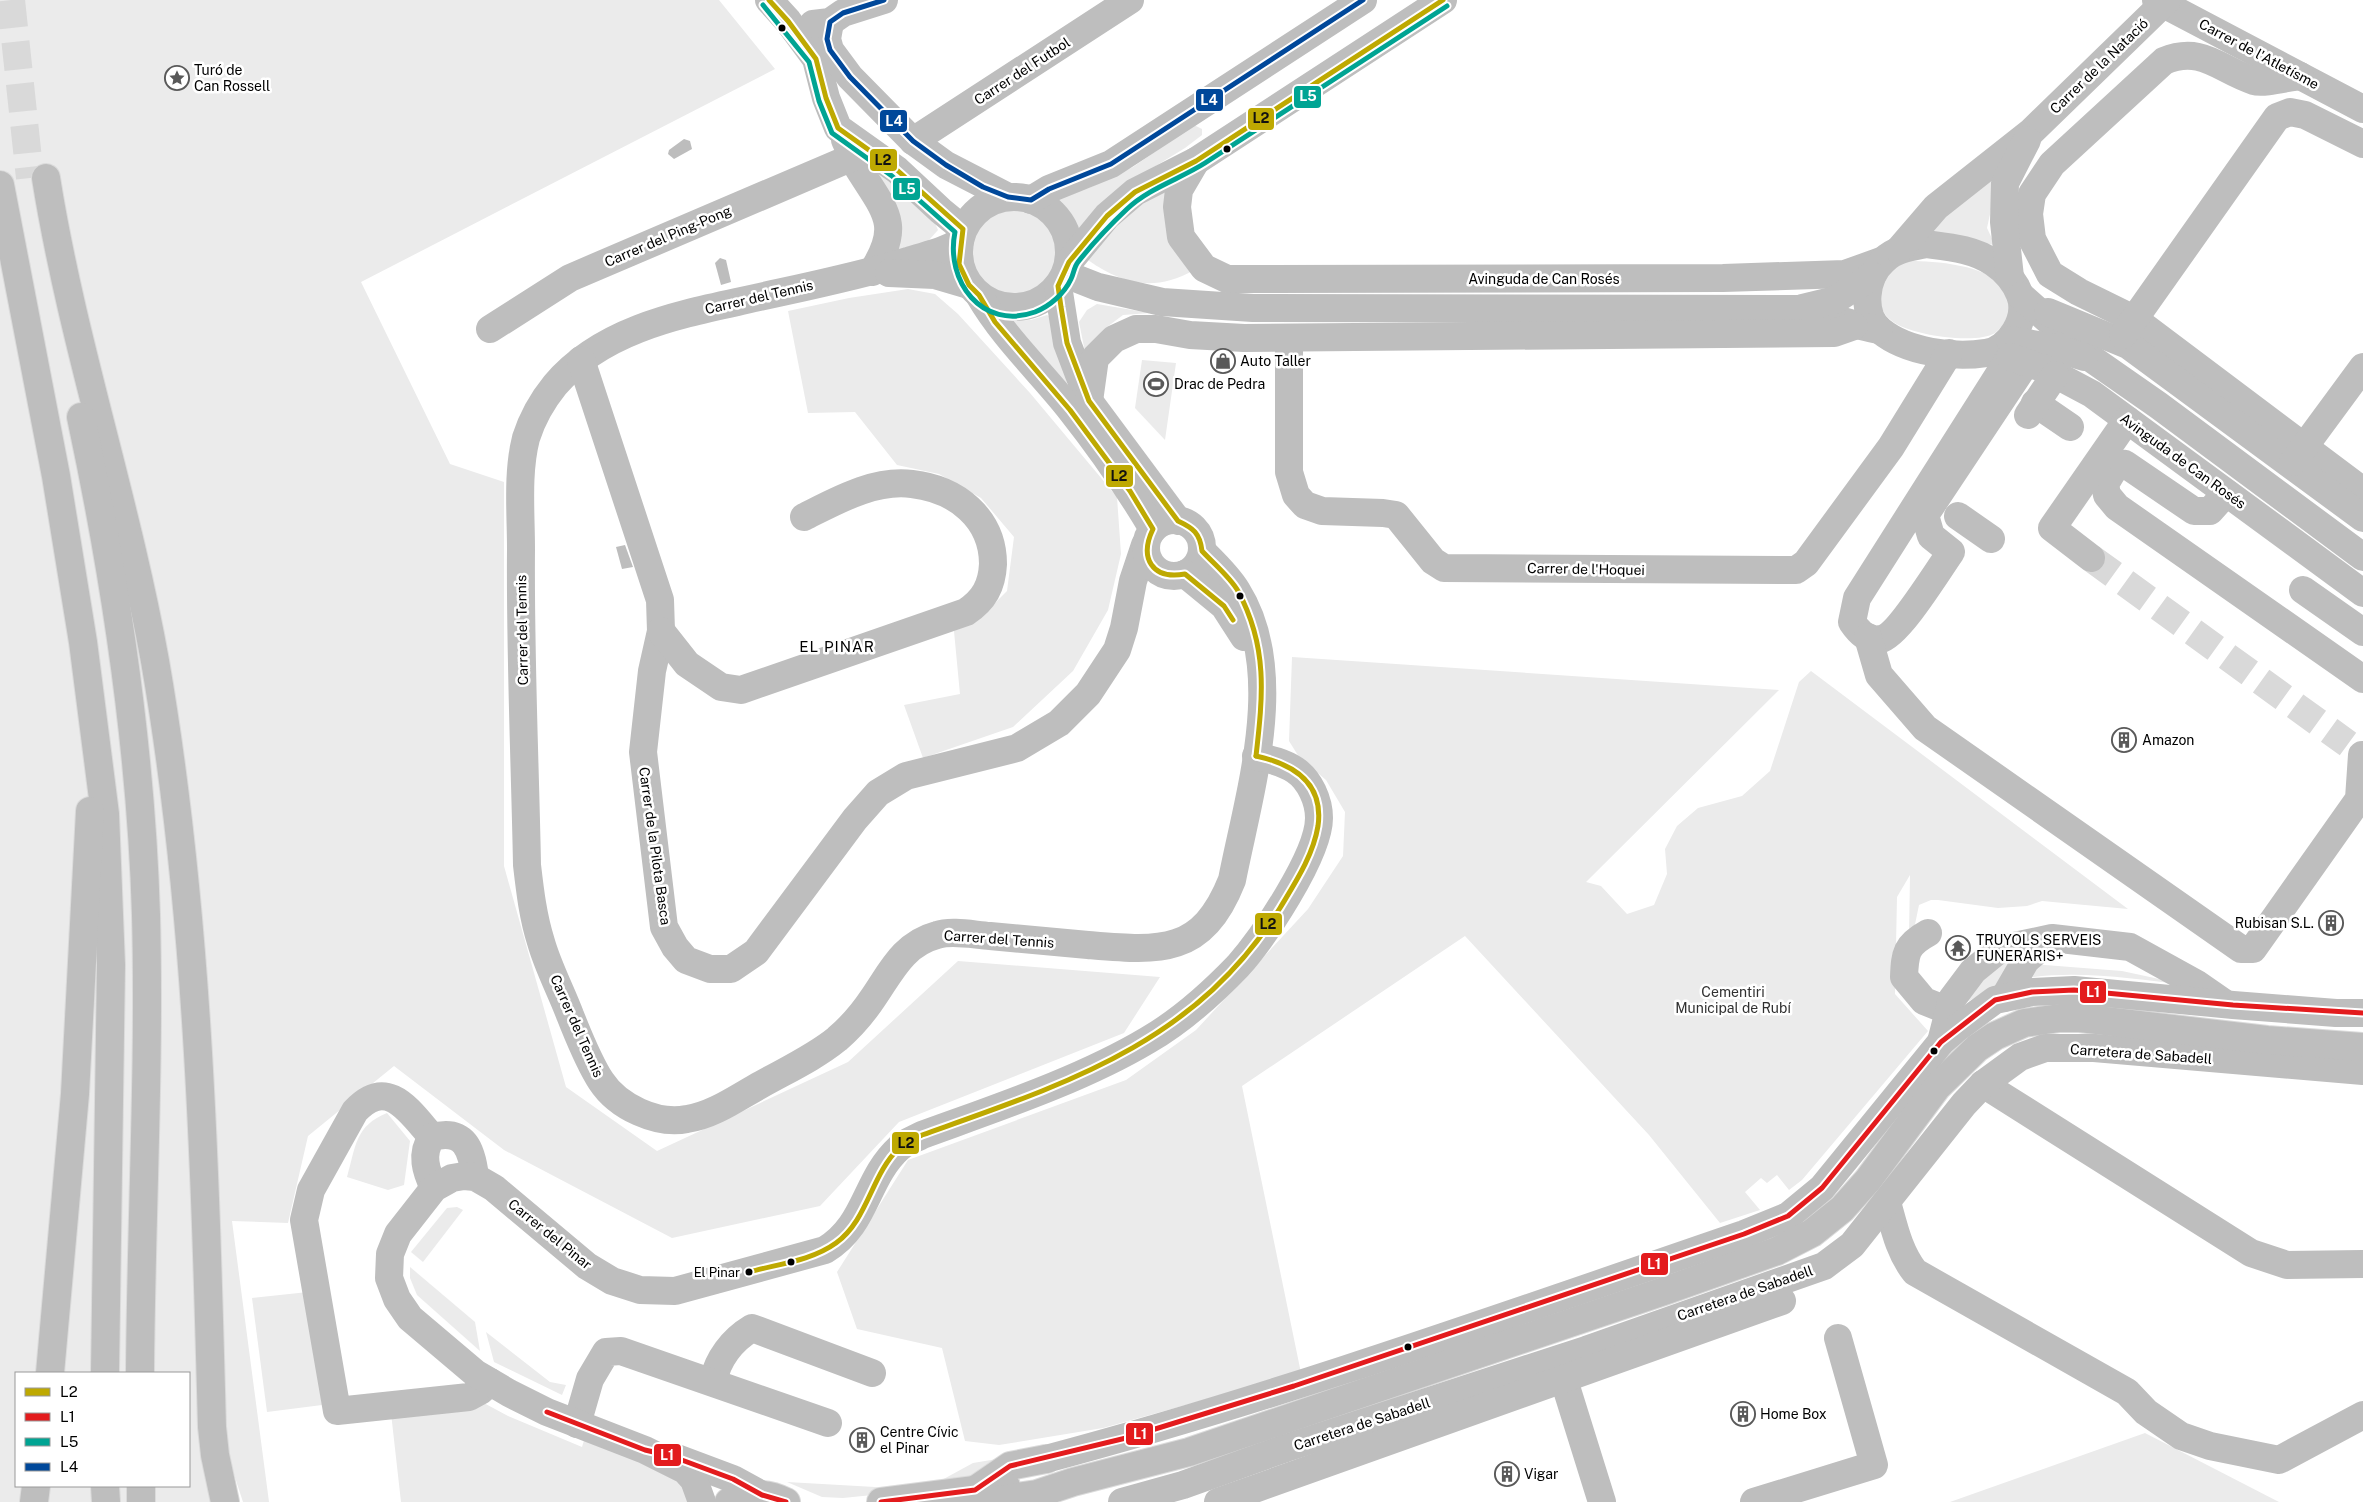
<svg xmlns="http://www.w3.org/2000/svg" width="2363" height="1502" font-family="'Public Sans',sans-serif">
	<style>
		.green { fill: #ebebeb; fill-rule: evenodd }
		.water { fill: #bdbdbd }
		.lines { fill: none; stroke-linecap: round; stroke-linejoin: round }
		.minor-tunnel { stroke: #d9d9d9; stroke-width: 28; stroke-dasharray: 28 14; stroke-linecap: butt }
		.highway-tunnel { stroke: #d9d9d9; stroke-width: 28; stroke-dasharray: 28 14; stroke-linecap: butt }
		.major-casing { stroke: #dbdbdb; stroke-width: 30 }
		.highway-casing { stroke: #dbdbdb; stroke-width: 30 }
		.minor { stroke: #bebebe; stroke-width: 28 }
		.major { stroke: #bebebe; stroke-width: 28 }
		.highway { stroke: #bebebe; stroke-width: 28 }
		.bus-1-casing { stroke: #fff; stroke-width: 9 }
		.bus-2-casing { stroke: #fff; stroke-width: 9 }
		.bus-3-casing { stroke: #fff; stroke-width: 9 }
		.bus-4-casing { stroke: #fff; stroke-width: 9 }
		.bus-1 { stroke: #bea901; stroke-width: 5 }
		.bus-2 { stroke: #e31b1d; stroke-width: 5 }
		.bus-3 { stroke: #00a493; stroke-width: 5 }
		.bus-4 { stroke: #00489a; stroke-width: 5 }
		.bus-dot { fill: #000; stroke: #fff; stroke-width: 2 }
		.labels { text-anchor: middle; dominant-baseline: central; stroke-width: 5; stroke-linejoin: round; paint-order: stroke }
		.bus-label { font-size: 13px; fill: #000; stroke: #fff; text-anchor: end }
		.street-label { font-size: 14px; fill: #000; stroke: #fff }
		.poi-label { font-size: 14px; fill: #000; stroke: #fff; text-anchor: start }
		.park-label { font-size: 14px; fill: #313131; stroke: #fff }
		.neighbourhood-label { font-size: 15px; letter-spacing: 1px; fill: #000; stroke: #fff }
		.line-badge { stroke: #fff; stroke-width: 2 }
		.badge-label { font-size: 14px; text-anchor: middle; font-weight: bold; fill: #fff }
		.pale-badge-label { font-size: 14px; text-anchor: middle; font-weight: bold; fill: #111 }
	</style>
	<rect width="100%" height="100%" fill="#fff"/>
	<g class="green">
		<path d="M0 0H719L775 69 361 282 450 464 504 482V866L566 1087 657 1151 848 1062 958 961 1160 977 1124 1033 899 1122 820 1206 672 1238 504 1150 394 1066 308 1136 288 1223 232 1221 269 1502H243L227 1453 221 1240 199 1286 215 1502H0ZM16 1373H189V1486H16Z"/>
		<polygon points="1194,125 1202,129 1202,135 1185,148 1136,178 1076,235 1048,199 1049,196 1089,188 1133,167"/>
		<polygon points="2007,158 1997,182 1987,228 1995,245 1922,235"/>
		<polygon points="872,164 934,221 938,230 920,250 893,258"/>
		<path d="M1160 186 1172 190 1194 270C1155 292 1123 285 1088 260L1113 227Z"/>
		<circle cx="1012" cy="252" r="45"/>
		<path d="M1909 261C1936 261 1985 265 2003 286 2006 290 2007 298 2009 304 2011 314 2003 327 1995 333 1976 345 1909 335 1892 321 1883 315 1881 306 1878 295L1890 269Z"/>
		<polygon points="908,289 935,294 958,314 1030,393 1117,497 1121,554 1108,610 1073,671 1013,727 923,758 904,705 960,694 954,631 982,616 1007,591 1014,537 981,498 939,474 897,465 855,412 808,413 788,311 849,298"/>
		<polygon points="1097,304 1150,313 1123,315 1103,330 1085,352 1079,322 1087,310"/>
		<polygon points="1047,315 1054,319 1068,388 1003,321 1031,320"/>
		<polygon points="1142,360 1176,363 1165,440 1135,408"/>
		<polygon points="1292,657 1779,690 1586,882 1601,886 1627,914 1654,905 1667,874 1665,849 1677,826 1698,808 1742,796 1770,771 1799,682 1811,671 2128,909 2042,901 2027,906 1998,908 1938,900 1931,900 1919,905 1913,934 1909,937 1910,875 1897,897 1895,994 1928,1031 1802,1180 1789,1190 1777,1175 1767,1183 1761,1178 1745,1192 1760,1210 1720,1223 1649,1135 1465,936 1242,1086 1301,1373 1103,1428 999,1445 965,1441 942,1348 857,1329 837,1272 908,1160 1126,1080 1196,1030 1308,909 1343,856 1345,812 1326,780 1299,757 1289,741"/>
		<polygon points="2019,951 2001,984 1963,1004 1972,983"/>
		<path d="M2031 964 2122 971 2187 985C2133 979 2080 970 2026 978Z"/>
		<path d="M387 1113 410 1141 404 1185 388 1190 347 1177C356 1146 355 1126 387 1113Z"/>
		<polygon points="457,1207 463,1210 423,1262 411,1252 447,1208"/>
		<polygon points="410,1267 475,1322 480,1351 417,1295 410,1278"/>
		<polygon points="308,1292 322,1405 267,1412 252,1298"/>
		<polygon points="486,1332 550,1382 566,1385 562,1395 494,1362"/>
		<polygon points="482,1402 508,1416 582,1447 585,1437 685,1477 694,1502 401,1502 391,1413"/>
		<polygon points="2145,1433 2279,1502 1950,1502"/>
		<polygon points="1015,1456 961,1484 940,1481 973,1463"/>
		<polygon points="787,1482 875,1487 902,1492 843,1498 822,1497"/>
	</g>
	<g class="water">
		<polygon points="684,139 690,141 692,149 674,159 668,154 669,150"/>
		<polygon points="720,258 726,260 731,282 721,285 715,263"/>
		<polygon points="625,545 633,567 622,569 616,547"/>
	</g>
	<g class="lines">
		<polyline class="minor-tunnel" points="2091,558 2348,744"/>
		<polyline class="highway-tunnel" points="11,0 30,178"/>
		<defs>
			<g id="major">
				<polyline points="978,1488 1010,1466 1046,1459"/>
				<path d="M729 1502C748 1493 767 1492 786 1502"/>
				<polyline points="881,1502 1006,1486"/>
				<polyline points="985,1502 1037,1494 1073,1482 1189,1452 1667,1290 1777,1251 1812,1233 1842,1209 1868,1180 1937,1087 1977,1048 1995,1036 2024,1023 2060,1018 2080,1018 2267,1040 2363,1047"/>
			</g>
			<g id="highway">
				<path d="M46 178C72 341 126 499 155 661 199 914 205 1171 212 1427L215 1455 225 1502"/>
				<polyline points="0,185 56,476 83,642 105,814 111,965 105,1373"/>
				<path d="M81 417C116 581 141 747 146 915 150 1067 141 1220 140 1373"/>
				<polyline points="50,1373 75,1094 90,811"/>
				<polyline points="105,1486 106,1502"/>
				<polyline points="141,1486 141,1502"/>
				<polyline points="34,1502 36,1486"/>
			</g>
		</defs>
		<use href="#major" class="major-casing"/>
		<use href="#highway" class="highway-casing"/>
		<g class="minor">
			<polyline points="769,0 788,21 816,59 826,98 838,128 897,170 941,211 963,229"/>
			<polyline points="2156,0 2363,109"/>
			<polyline points="830,22 827,39 830,50 850,77 913,141 946,165 1008,197"/>
			<polyline points="813,24 830,22 843,13 884,0"/>
			<path d="M2300 76C2289 77 2264 84 2254 81 2220 70 2202 45 2164 61L2052 164 2032 194 2029 214 2032 239 2050 274 2079 292 2134 319 2363 491"/>
			<path d="M845 140C850 150 854 162 860 171 886 212 902 226 872 272"/>
			<polyline points="913,141 1130,0"/>
			<polyline points="1196,161 1179,190 1177,207 1181,237 1204,268 1227,279 1723,278 1845,274 1884,260"/>
			<circle cx="1014" cy="252" r="55"/>
			<polyline points="1031,200 1049,189 1111,164 1363,0"/>
			<path d="M960 241C945 252 926 255 908 261 852 278 794 289 737 302 672 316 600 332 555 385 542 401 532 419 526 438 517 473 521 513 521 549 520 654 525 760 527 865 530 891 533 917 541 942 548 967 561 991 570 1015 579 1037 588 1061 601 1081 618 1107 657 1125 687 1119 714 1115 738 1097 762 1084 787 1070 815 1057 837 1039 851 1027 863 1013 873 998 891 972 903 944 937 935 952 930 974 935 990 936 1023 939 1056 942 1088 945 1159 951 1202 956 1232 880 1249 793 1288 672 1237 591 1228 576 1214 563 1202 551"/>
			<path d="M1926 244C1949 247 1974 249 1994 263 2006 271 2015 282 2020 295 2029 318 2009 350 1986 353 1953 358 1907 352 1881 331 1860 314 1865 277 1884 260 1895 249 1911 247 1926 244Z"/>
			<polyline points="1899,250 1936,207 2031,132 2167,0"/>
			<polyline points="1069,262 1107,216 1135,192 1196,161 1443,0"/>
			<polyline points="889,273 935,275 969,285"/>
			<path d="M1065 274 1098 287 1162 302 1253 308 1798 309C1826 315 1851 325 1879 330"/>
			<polyline points="2010,277 2004,222 2005,183 2027,140"/>
			<polyline points="1058,286 1067,343 1089,401 1178,521"/>
			<path d="M979 295C1004 338 1040 371 1070 409 1100 447 1128 487 1153 529"/>
			<polyline points="2021,296 2092,359 2158,405 2363,557"/>
			<polyline points="1802,308 1835,300 1872,276"/>
			<polyline points="2048,312 2128,345 2363,518"/>
			<polyline points="490,329 570,278 853,157"/>
			<polyline points="2123,335 2277,117 2290,112 2305,115 2363,144"/>
			<polyline points="1289,338 1289,472 1296,495 1305,505 1322,511 1383,513 1396,515 1433,561 1444,568 1796,570 1806,563 1891,447 1949,353"/>
			<polyline points="2010,340 2055,348 2084,357"/>
			<path d="M2010 357 1857 598 1852 622C1858 631 1868 642 1881 639 1898 636 1939 569 1951 552L1931 536 1925 515 2026 363"/>
			<polyline points="2010,357 2045,369 2092,394 2363,593"/>
			<polyline points="581,360 660,600 661,631 652,671 643,752 664,927 675,947 686,960 710,969 731,969 756,952 855,819 878,793 906,776 1017,748 1059,723 1088,694 1117,650 1124,628 1133,581 1145,545"/>
			<polyline points="1089,401 1095,358 1114,339 1136,329 1156,329 1190,335 1244,338 1834,333 1854,326"/>
			<polyline points="2035,403 2070,427"/>
			<polyline points="2028,415 2055,375"/>
			<polyline points="2293,462 2363,367"/>
			<polyline points="2226,493 2210,511 2194,511 2125,464 2114,469 2105,484 2107,495 2117,507 2363,679"/>
			<polyline points="1958,516 1991,539"/>
			<circle cx="1174" cy="548" r="28"/>
			<polyline points="2091,558 2052,528 2127,420"/>
			<polyline points="1185,574 1224,606 1244,637"/>
			<polyline points="2303,590 2363,632"/>
			<path d="M661 631 687 664 721 687 741 690 966 612C984 600 992 586 993 564 993 518 956 489 912 484 874 479 836 501 804 517"/>
			<polyline points="1868,637 1879,675 1925,728 2241,949 2253,949 2359,799 2362,755"/>
			<path d="M1928 933C1906 945 1905 953 1904 977L1924 1001 1949 1011"/>
			<polyline points="2004,998 2026,960 2051,939"/>
			<polyline points="1941,1042 1952,999 1973,971 2000,949 2052,938 2130,947 2197,984 2223,1002"/>
			<polyline points="1983,1084 2251,1253 2287,1265 2363,1264"/>
			<path d="M432 1137C409 1111 388 1076 355 1111L311 1190 304 1220 337 1411 469 1397 480 1391 490 1382"/>
			<path d="M434 1188C426 1171 420 1154 432 1137 465 1128 472 1150 475 1177"/>
			<path d="M1887 1202C1894 1227 1899 1252 1915 1272L2127 1392 2146 1412 2181 1436 2210 1446 2279 1460 2363 1415"/>
			<polyline points="1558,1361 1602,1502"/>
			<path d="M713 1381C718 1359 732 1340 752 1328L872 1373"/>
			<polyline points="577,1424 590,1379 606,1352 621,1351 828,1423"/>
			<polyline points="677,1458 733,1479 762,1495"/>
			<path d="M1046 1459C1282 1396 1513 1313 1744 1234L1788 1216 1822 1188 1941 1042 1957 1028 1995 1000 2032 992 2074 990 2233 1005 2336 1013H2363"/>
			<path d="M702 1502 694 1480 685 1470 645 1450 547 1412 509 1393 475 1373 410 1318 397 1299 389 1278 390 1254 398 1234 434 1188 452 1178 464 1176 475 1177 494 1188 587 1266 612 1281 640 1290 675 1291 825 1250C867 1225 865 1179 899 1148 905 1142 915 1139 922 1135 996 1108 1081 1080 1148 1040 1181 1021 1212 993 1238 966 1263 938 1319 855 1319 818 1319 801 1310 780 1295 770 1283 762 1269 759 1256 756"/>
			<polyline points="1122,1502 1183,1485 1286,1448 1586,1350 1824,1266 1852,1245 1964,1104 1983,1084 2020,1057 2045,1048 2094,1048 2363,1071"/>
			<polyline points="1218,1502 1782,1301"/>
			<polyline points="1754,1502 1874,1465 1838,1338"/>
		</g>
		<use href="#major" class="major"/>
		<use href="#highway" class="highway"/>
		<defs>
			<g id="bus-1">
				<path d="M769 0 788 21 816 59 826 98 838 128 897 170 963 229 959 264 969 285 979 295 995 322 1070 410 1130 491 1153 529C1139 558 1152 580 1185 574L1224 606 1233 620"/>
				<path d="M1256 756C1263 695 1268 647 1238 591 1230 577 1213 563 1202 551 1200 533 1193 528 1178 521L1089 401 1067 343 1061 307 1058 286 1069 262 1107 216 1135 192 1196 161 1443 0"/>
				<path d="M749 1272C778 1264 811 1261 836 1243 868 1220 871 1175 899 1148 905 1142 914 1139 922 1135 1065 1084 1195 1044 1280 908 1295 883 1313 856 1318 826 1324 783 1293 764 1256 756"/>
			</g>
			<g id="bus-2">
				<polyline points="547,1412 645,1450 671,1456 733,1479 762,1495 786,1502"/>
				<polyline points="881,1502 975,1490 1010,1466 1126,1438 1294,1386 1744,1234 1788,1216 1822,1188 1941,1042 1995,1000 2032,992 2074,990 2233,1005 2363,1013"/>
			</g>
			<path id="bus-3" d="M763 5 809 62 819 101 832 133 892 176 955 232C945 281 982 331 1035 312 1050 306 1064 294 1071 279 1074 273 1074 267 1078 262 1093 243 1110 225 1127 209 1149 188 1180 179 1205 163 1286 111 1366 58 1447 6"/>
			<polyline id="bus-4" points="884,0 843,13 830,22 827,39 830,50 850,77 913,141 946,165 983,187 1008,197 1031,200 1049,189 1111,164 1363,0"/>
		</defs>
		<use href="#bus-1" class="bus-1-casing"/>
		<use href="#bus-2" class="bus-2-casing"/>
		<use href="#bus-3" class="bus-3-casing"/>
		<use href="#bus-4" class="bus-4-casing"/>
		<use href="#bus-1" class="bus-1"/>
		<use href="#bus-2" class="bus-2"/>
		<use href="#bus-3" class="bus-3"/>
		<use href="#bus-4" class="bus-4"/>
	</g>
	<defs>
		<symbol id="sight-ring" viewBox="-11 -11 22 22"><circle r="9.5" fill="#fff" stroke="#595959" stroke-width="1.5"/><path d="M0-6L1.8-2.2L6-1.7L2.9 1.2L3.7 5.4L0 3.3L-3.7 5.4L-2.9 1.2L-6-1.7L-1.8-2.2Z" fill="#595959"/></symbol>
		<symbol id="shop-ring" viewBox="-11 -11 22 22"><circle r="9.5" fill="#fff" stroke="#595959" stroke-width="1.5"/><path d="M-5-2.5h2.3a2.7 3.5 0 0 1 5.4 0H5L5.5 6h-11ZM-1.5-2.5h3a1.5 2.3 0 0 0-3 0Z" fill="#595959"/></symbol>
		<symbol id="stadium-ring" viewBox="-11 -11 22 22"><circle r="9.5" fill="#fff" stroke="#595959" stroke-width="1.5"/><path d="M0-5a6.5 5 0 1 0 0 10a6.5 5 0 1 0 0-10ZM-3.5-1.8h7v3.6h-7Z" fill="#595959"/></symbol>
		<symbol id="building-ring" viewBox="-11 -11 22 22"><circle r="9.5" fill="#fff" stroke="#595959" stroke-width="1.5"/><path d="M-4-6H4V6H1V3H-1V6H-4ZM-2.5-4.3h1.7v1.8h-1.7ZM.8-4.3h1.7v1.8H.8ZM-2.5-1h1.7V.8h-1.7ZM.8-1h1.7V.8H.8Z" fill="#595959"/></symbol>
		<symbol id="temple-ring" viewBox="-11 -11 22 22"><circle r="9.5" fill="#fff" stroke="#595959" stroke-width="1.5"/><path d="M0-6L5-2H3V0L6.5 2.5H4V6H1.5V3h-3V6H-4V2.5H-6.5L-3 0V-2H-5Z" fill="#595959"/></symbol>
	</defs>
	<g fill-rule="evenodd">
		<use href="#sight-ring" x="163" y="64" width="28" height="28"/>
		<use href="#shop-ring" x="1209" y="347" width="28" height="28"/>
		<use href="#stadium-ring" x="1142" y="370" width="28" height="28"/>
		<use href="#building-ring" x="2110" y="726" width="28" height="28"/>
		<use href="#building-ring" x="2317" y="909" width="28" height="28"/>
		<use href="#temple-ring" x="1944" y="934" width="28" height="28"/>
		<use href="#building-ring" x="1729" y="1400" width="28" height="28"/>
		<use href="#building-ring" x="848" y="1426" width="28" height="28"/>
		<use href="#building-ring" x="1493" y="1460" width="28" height="28"/>
	</g>
	<g class="bus-dot">
		<circle cx="782" cy="28" r="4.5"/>
		<circle cx="1227" cy="149" r="4.5"/>
		<circle cx="1240" cy="596" r="4.5"/>
		<circle cx="1934" cy="1051" r="4.5"/>
		<circle cx="791" cy="1262" r="4.5"/>
		<circle cx="749" cy="1272" r="4.5"/>
		<circle cx="1408" cy="1347" r="4.5"/>
	</g>
	<g class="labels">
		<g class="bus-label">
			<text x="740" y="1272">El Pinar</text>
		</g>
		<g class="street-label">
			<text transform="translate(2259 54) rotate(28)">Carrer de l'Atletísme</text>
			<text transform="translate(2099 66) rotate(-44)">Carrer de la Natació</text>
			<text transform="translate(1022 71) rotate(-33)">Carrer del Futbol</text>
			<text transform="translate(668 236) rotate(-23)">Carrer del Ping-Pong</text>
			<text x="1544" y="279">Avinguda de Can Rosés</text>
			<text transform="translate(759 297) rotate(-13)">Carrer del Tennis</text>
			<text transform="translate(2183 461) rotate(36)">Avinguda de Can Rosés</text>
			<text transform="translate(1586 569) rotate(1)">Carrer de l'Hoquei</text>
			<text transform="translate(522 630) rotate(-91)">Carrer del Tennis</text>
			<text transform="translate(655 846) rotate(82)">Carrer de la Pilota Basca</text>
			<text transform="translate(999 939) rotate(4)">Carrer del Tennis</text>
			<text transform="translate(577 1026) rotate(66)">Carrer del Tennis</text>
			<text transform="translate(2141 1054) rotate(4)">Carretera de Sabadell</text>
			<text transform="translate(550 1234) rotate(39)">Carrer del Pinar</text>
			<text transform="translate(1745 1293) rotate(-19)">Carretera de Sabadell</text>
			<text transform="translate(1362 1424) rotate(-18)">Carretera de Sabadell</text>
		</g>
		<g class="poi-label">
			<text x="194" y="70">Turó de<tspan x="194" dy="16">Can Rossell</tspan></text>
			<text x="1240" y="361">Auto Taller</text>
			<text x="1174" y="384">Drac de Pedra</text>
			<text x="2142" y="740">Amazon</text>
			<text x="2314" y="923" text-anchor="end">Rubisan S.L.</text>
			<text x="1976" y="940">TRUYOLS SERVEIS<tspan x="1976" dy="16">FUNERARIS+</tspan></text>
			<text x="1760" y="1414">Home Box</text>
			<text x="880" y="1432">Centre Cívic<tspan x="880" dy="16">el Pinar</tspan></text>
			<text x="1524" y="1474">Vigar</text>
		</g>
		<g class="park-label">
			<text x="1733" y="992">Cementiri<tspan x="1733" dy="16">Municipal de Rubí</tspan></text>
		</g>
		<g class="neighbourhood-label">
			<text x="837" y="646">EL PINAR</text>
		</g>
	</g>
	<g class="line-badge">
		<rect x="1293" y="85" width="29" height="24" rx="5" fill="#00a493"/>
		<rect x="1195" y="88" width="29" height="24" rx="5" fill="#00489a"/>
		<rect x="1247" y="107" width="28" height="24" rx="5" fill="#bea901"/>
		<rect x="879" y="109" width="29" height="24" rx="5" fill="#00489a"/>
		<rect x="869" y="148" width="29" height="24" rx="5" fill="#bea901"/>
		<rect x="892" y="177" width="29" height="24" rx="5" fill="#00a493"/>
		<rect x="1105" y="464" width="29" height="24" rx="5" fill="#bea901"/>
		<rect x="1254" y="912" width="29" height="24" rx="5" fill="#bea901"/>
		<rect x="2079" y="980" width="28" height="24" rx="5" fill="#e31b1d"/>
		<rect x="891" y="1131" width="29" height="24" rx="5" fill="#bea901"/>
		<rect x="1640" y="1252" width="29" height="24" rx="5" fill="#e31b1d"/>
		<rect x="1125" y="1422" width="29" height="24" rx="5" fill="#e31b1d"/>
		<rect x="653" y="1443" width="29" height="24" rx="5" fill="#e31b1d"/>
	</g>
	<g class="badge-label">
		<text x="1308" y="101">L5</text>
		<text x="1209" y="105">L4</text>
		<text x="894" y="126">L4</text>
		<text x="907" y="194">L5</text>
		<text x="2093" y="997">L1</text>
		<text x="1654" y="1269">L1</text>
		<text x="1140" y="1439">L1</text>
		<text x="667" y="1460">L1</text>
	</g>
	<g class="pale-badge-label">
		<text x="1261" y="123">L2</text>
		<text x="883" y="165">L2</text>
		<text x="1119" y="481">L2</text>
		<text x="1268" y="929">L2</text>
		<text x="906" y="1148">L2</text>
	</g>
	<rect x="15" y="1372" width="175" height="115" fill="#ffffff" stroke="#999999"/>
	<rect x="25" y="1388" width="25" height="8" fill="#bea901" stroke="#999999"/>
	<text x="60" y="1397" font-size="15" fill="#000000">L2</text>
	<rect x="25" y="1413" width="25" height="8" fill="#e31b1d" stroke="#999999"/>
	<text x="60" y="1422" font-size="15" fill="#000000">L1</text>
	<rect x="25" y="1438" width="25" height="8" fill="#00a493" stroke="#999999"/>
	<text x="60" y="1447" font-size="15" fill="#000000">L5</text>
	<rect x="25" y="1463" width="25" height="8" fill="#00489a" stroke="#999999"/>
	<text x="60" y="1472" font-size="15" fill="#000000">L4</text>
</svg>
